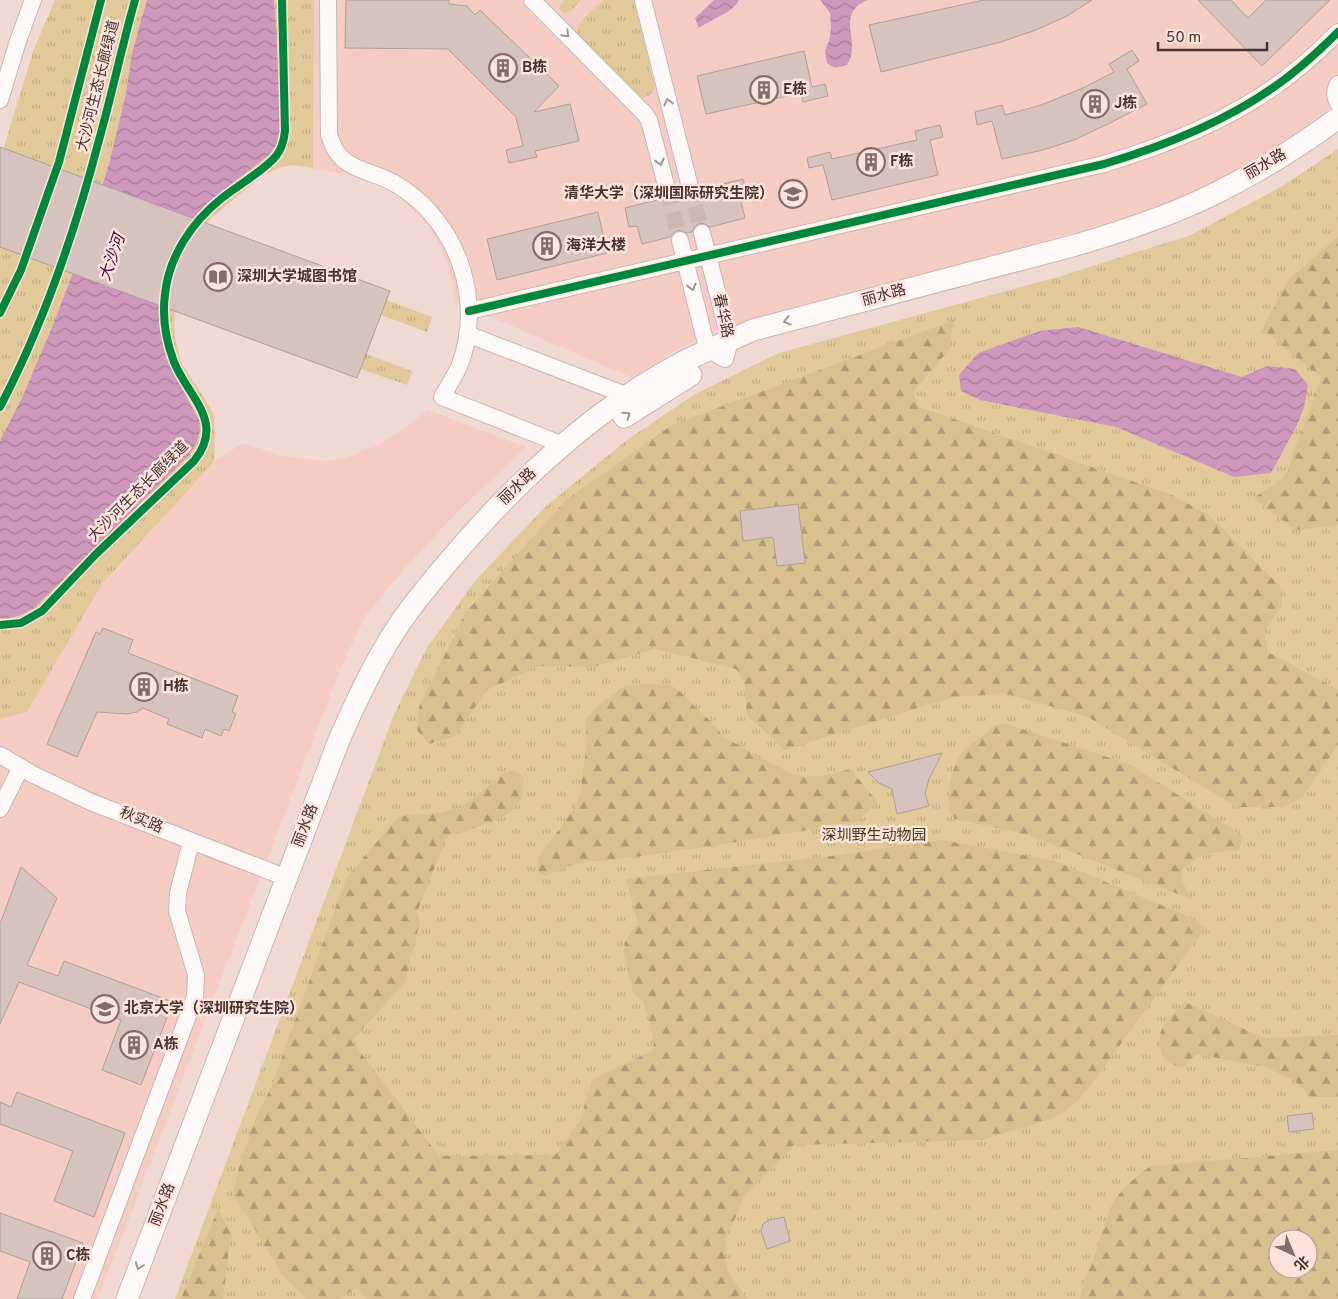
<svg xmlns="http://www.w3.org/2000/svg" width="1338" height="1299" font-family="Overpass,'Noto Sans SC',sans-serif">
	<style>
		.built { fill: #f4ccc3 }
		.grass { fill: url(#grass-tufts); fill-rule: evenodd }
		.forest { fill: url(#forest-firs); fill-rule: evenodd }
		.water { fill: url(#water-waves) }
		.building { fill: #d6c3bf; stroke: #b19f9b }
		.lines { fill: none; stroke-linecap: round; stroke-linejoin: round }
		.minor-tunnel { stroke: #ceb7b2; stroke-width: 16; stroke-dasharray: 16 8; stroke-linecap: butt }
		.minor-casing { stroke: #c9b6b3; stroke-width: 18 }
		.major-casing { stroke: #c9b6b3; stroke-width: 23 }
		.minor { stroke: #fdf9f8; stroke-width: 16 }
		.major { stroke: #fdf9f8; stroke-width: 21 }
		.cycleway-casing { stroke: #fee2dc; stroke-width: 11 }
		.cycleway { stroke: #00873e; stroke-width: 8 }
		.oneway { stroke: #a19694 }
		.labels { text-anchor: middle; dominant-baseline: central; stroke-width: 5; stroke-linejoin: round; paint-order: stroke }
		.poi-label { font-size: 15px; font-weight: bold; fill: #453430; stroke: #fee2dc; text-anchor: start }
		.street-label { font-size: 15px; fill: #453430; stroke: #fee2dc }
		.park-label { font-size: 15px; fill: #443914; stroke: #fee2dc }
		.water-label { font-size: 16px; font-style: italic; fill: #480a40; stroke: #fee2dc }
	</style>
	<defs>
		<pattern id="grass-tufts" width="24" height="20" patternUnits="userSpaceOnUse" patternTransform="scale(1.25)"><rect width="24" height="20" fill="#e1c999"/><path d="M3 7l-1-3M5 7V3M7 7l1-3M15 17l-1-3M17 17v-4M19 17l1-3" fill="none" stroke="#c2ad84"/></pattern>
		<pattern id="forest-firs" width="22" height="20" patternUnits="userSpaceOnUse" patternTransform="scale(1.25)"><rect width="22" height="20" fill="#d8c08f"/><path d="M5 1l3.5 6h-7zM16 11l3.5 6h-7z" fill="#b19d75"/></pattern>
		<pattern id="water-waves" width="16" height="10" patternUnits="userSpaceOnUse" patternTransform="scale(1.25)"><rect width="16" height="10" fill="#ce98bd"/><path d="M0 5q4-4 8 0t8 0" fill="none" stroke="#a97d9a"/></pattern>
	</defs>
	<rect width="100%" height="100%" fill="#f0d8d3"/>
	<g class="built">
		<polygon points="314,0 1338,0 1338,101 1305,129 1233,176 1160,209 715,331 669,354 633,378 456,302 449,267 439,244 424,221 404,201 383,187 359,177 313,168"/>
		<polygon points="428,410 526,447 456,513 405,568 366,615 341,667 98,1299 0,1299 0,719 27,712 102,584 214,462 243,443 283,456 324,461 348,457 377,446 407,427"/>
	</g>
	<g class="grass">
		<polygon points="55,0 314,0 313,168 292,165 278,168 262,176 212,217 195,237 178,286 174,320 175,337 181,362 214,414 215,434 214,462 102,584 27,712 0,719 0,160 34,49"/>
		<polygon points="564,0 581,0 571,11 563,13 559,8"/>
		<path d="M604 0H634L655 88C650 96 646 99 636 97L577 38C574 22 593 10 604 0Z"/>
		<path d="M1338 149V1299H175L393 717 426 649 475 581 545 507 627 440 695 394 779 353 1061 276 1191 235 1281 187ZM1278 1239H1308V1269H1278Z"/>
		<polygon points="386,300 432,317 427,332 381,315"/>
		<polygon points="366,354 412,371 407,385 361,369"/>
	</g>
	<g class="forest">
		<path d="M1338 237V525L1296 530 1254 499C1265 486 1288 483 1290 463L1322 376 1313 371 1267 333H1260L1289 279Z"/>
		<polygon points="954,320 950,349 913,392 919,407 1172,495 1210,516 1280,586 1282,605 1264,633 1268,652 1338,690 1338,744 1302,798 1282,807 1237,807 1088,717 1005,693 954,697 784,750 747,715 744,681 736,669 655,649 593,667 539,666 487,690 455,736 429,744 417,730 419,707 466,612 566,500 672,425"/>
		<path d="M647 684 670 685 677 689 717 728 723 737 790 773C809 781 833 773 852 769L856 776 877 801C873 809 863 813 860 821L713 846 606 861H586L574 864 546 876 538 871V858L574 809 580 794 587 743 585 720 600 704 626 685Z"/>
		<path d="M1007 724 1129 764 1243 836 1239 850 1216 852 1198 857 1181 871 1183 883 1193 900 1029 835 955 819C941 803 951 769 962 753 969 745 978 739 986 733 989 731 992 727 995 725 998 724 1004 724 1007 724Z"/>
		<path d="M511 771 518 772 524 778C523 785 523 795 520 801 507 823 470 828 447 836L417 912 420 922 405 982 352 1041 439 1156 555 1155 580 1120 592 1080 652 1051 654 1045 650 1022 643 1002 633 992 624 954 625 942 638 923 626 879 840 855 942 840 1055 861 1193 918 1205 928 1102 1070 1082 1096 1066 1111 1052 1118 983 1140 794 1145 743 1197 739 1210 726 1237 725 1259 728 1272 747 1299H367L356 1288 339 1299H307L281 1274 278 1267 233 1194 238 1171 255 1119 272 1085 346 879 396 819C407 813 418 815 430 814 439 813 451 810 460 807 479 799 491 777 511 771Z"/>
		<path d="M1185 1002 1264 1038 1338 1035V1097H1311L1295 1081 1265 1067 1196 1054 1182 1068C1161 1063 1152 1040 1166 1022 1171 1015 1179 1009 1185 1002Z"/>
		<path d="M1338 1150V1299H1080C1083 1282 1090 1268 1096 1252 1101 1238 1104 1224 1109 1211 1116 1194 1135 1176 1151 1166ZM1278 1239H1308V1269H1278Z"/>
		<polygon points="218,1209 231,1233 223,1299 181,1299"/>
	</g>
	<g class="water">
		<path d="M147 0H274L276 24 281 130 277 144 269 155 226 188 208 203 198 213 182 236 159 302 163 342 166 356 171 368 199 420 200 430 197 442 189 455 34 608C22 615 14 619 0 618V441L22 398 53 325 87 236 109 164 126 94 132 53Z"/>
		<path d="M714 0H739C733 13 711 19 699 28L695 18Z"/>
		<path d="M820 0H868C833 14 863 42 847 65L835 68 827 63 825 51 829 41 831 28 830 13Z"/>
		<polygon points="1078,327 1242,377 1267,366 1295,369 1308,385 1304,408 1296,427 1271,473 1234,477 1116,427 980,400 961,391 959,375 978,353 1040,331"/>
	</g>
	<g class="building">
		<polygon points="346,0 449,0 449,4 467,6 475,15 480,10 559,86 534,112 570,104 579,141 535,151 537,157 509,163 506,150 523,146 516,117 448,49 345,48"/>
		<polygon points="984,0 1092,0 1067,16 1036,30 1001,42 881,72 869,25"/>
		<polygon points="1198,0 1231,0 1248,18 1266,0 1330,0 1262,66"/>
		<polygon points="1132,50 1139,61 1127,69 1147,104 1108,124 1074,140 1043,150 1002,159 992,121 977,125 975,112 1002,105 1005,115 1041,105 1083,88 1114,72 1109,64"/>
		<polygon points="804,51 812,87 825,84 828,96 803,102 801,93 706,114 697,76"/>
		<polygon points="940,125 943,137 930,140 938,175 832,200 823,165 809,168 807,158 830,152 832,159 917,140 915,131"/>
		<polygon points="0,147 390,291 357,378 0,247"/>
		<polygon points="743,179 747,196 740,198 745,218 710,227 705,224 700,223 695,226 692,232 687,233 678,230 673,233 670,237 642,244 637,226 629,227 625,208 664,198 669,199 674,196"/>
		<polygon points="598,212 607,253 497,280 487,239"/>
		<polygon points="798,504 805,563 777,566 773,537 743,541 740,511"/>
		<polygon points="103,628 133,640 128,653 238,696 232,712 236,714 229,731 224,729 221,736 205,729 202,738 167,724 169,719 143,708 137,712 127,714 97,712 77,757 47,744 96,632 100,634"/>
		<polygon points="942,753 929,779 925,794 929,806 897,814 892,789 879,783 868,772"/>
		<polygon points="21,867 57,898 27,965 58,976 64,961 173,1002 141,1085 102,1070 121,1020 19,982 0,1024 0,924"/>
		<polygon points="17,1092 125,1133 94,1217 54,1201 73,1151 0,1124 0,1102 11,1107"/>
		<polygon points="1312,1113 1314,1129 1289,1132 1287,1116"/>
		<polygon points="0,1213 83,1243 62,1299 17,1299 30,1262 0,1251"/>
		<polygon points="784,1217 790,1241 767,1249 761,1231 763,1224 769,1220"/>
	</g>
	<g class="lines">
		<g class="minor-tunnel">
			<polyline points="689,183 702,233"/>
			<polyline points="667,189 680,240"/>
		</g>
		<defs>
			<g id="minor">
				<path d="M328 0 329 134C339 174 370 167 399 186 458 223 485 301 459 367 454 377 448 387 442 397L563 445"/>
				<polyline points="532,0 645,114 649,120 667,189"/>
				<polyline points="643,0 689,183"/>
				<path d="M1338 84C1334 91 1334 96 1338 103"/>
				<polyline points="0,100 18,41 33,0"/>
				<polyline points="680,240 704,336 709,350 725,359 730,341 702,233"/>
				<path d="M469 311 1104 164C1164 146 1223 123 1274 87 1297 71 1318 52 1338 32"/>
				<polyline points="467,334 628,396"/>
				<polyline points="0,755 34,775 91,802 287,878"/>
				<polyline points="0,809 21,767"/>
				<polyline points="82,1299 195,997 196,975 177,911 178,893 191,842"/>
			</g>
			<g id="major">
				<polyline points="624,417 691,375"/>
				<path d="M127 1299 339 740C354 706 369 673 388 642 405 613 428 586 449 561 514 484 591 411 681 363 704 351 729 341 753 330L1076 245C1124 231 1173 215 1218 192 1260 171 1300 146 1338 118"/>
			</g>
		</defs>
		<use href="#minor" class="minor-casing"/>
		<use href="#major" class="major-casing"/>
		<use href="#minor" class="minor"/>
		<use href="#major" class="major"/>
		<defs>
			<g id="cycleway">
				<path d="M469 311 1104 164C1164 146 1223 123 1274 87 1297 71 1318 52 1338 32"/>
				<polyline points="0,313 21,270 59,162 101,0"/>
				<path d="M0 407C44 323 75 232 99 140 112 94 122 46 135 0"/>
				<path d="M0 625 21 623 42 611 96 554 194 461C226 422 188 397 174 362 166 341 162 317 165 294 169 256 192 222 222 198 237 186 265 170 276 156 282 149 284 140 285 131L282 0"/>
			</g>
		</defs>
		<use href="#cycleway" class="cycleway-casing"/>
		<use href="#cycleway" class="cycleway"/>
	</g>
	<defs><path id="oneway-chevron" d="M-2-3.5L2.5 0L-2 3.5" fill="none" stroke-width="1.6" stroke-linecap="round" stroke-linejoin="round" transform="scale(1.25)"/></defs>
	<g class="oneway">
		<use href="#oneway-chevron" transform="translate(566 34) rotate(45)"/>
		<use href="#oneway-chevron" transform="translate(668 102) rotate(-104)"/>
		<use href="#oneway-chevron" transform="translate(660 162) rotate(76)"/>
		<use href="#oneway-chevron" transform="translate(692 287) rotate(76)"/>
		<use href="#oneway-chevron" transform="translate(787 321) rotate(165)"/>
		<use href="#oneway-chevron" transform="translate(627 415) rotate(-35)"/>
		<use href="#oneway-chevron" transform="translate(139 1266) rotate(111)"/>
	</g>
	<defs>
		<symbol id="building-ring" viewBox="-11 -11 22 22"><circle r="9.5" fill="#fee2dc" stroke="#816d69" stroke-width="1.5"/><path d="M-4-6H4V6H1V3H-1V6H-4ZM-2.5-4.3h1.7v1.8h-1.7ZM.8-4.3h1.7v1.8H.8ZM-2.5-1h1.7V.8h-1.7ZM.8-1h1.7V.8H.8Z" fill="#816d69"/></symbol>
		<symbol id="university-ring" viewBox="-11 -11 22 22"><circle r="9.5" fill="#fee2dc" stroke="#816d69" stroke-width="1.5"/><path d="M0-5L7-2L0 1L-7-2ZM-4 1L0 2.5L4 1V4Q0 6-4 4Z" fill="#816d69"/></symbol>
		<symbol id="library-ring" viewBox="-11 -11 22 22"><circle r="9.5" fill="#fee2dc" stroke="#816d69" stroke-width="1.5"/><path d="M-6-4Q-3-5.5-.7-3.5V5Q-3 3-6 4ZM6-4Q3-5.5 .7-3.5V5Q3 3 6 4Z" fill="#816d69"/></symbol>
	</defs>
	<g fill-rule="evenodd">
		<use href="#building-ring" x="487" y="52" width="32" height="32"/>
		<use href="#building-ring" x="748" y="74" width="32" height="32"/>
		<use href="#building-ring" x="1079" y="88" width="32" height="32"/>
		<use href="#building-ring" x="855" y="146" width="32" height="32"/>
		<use href="#university-ring" x="777" y="178" width="32" height="32"/>
		<use href="#building-ring" x="531" y="230" width="32" height="32"/>
		<use href="#library-ring" x="202" y="261" width="32" height="32"/>
		<use href="#building-ring" x="128" y="671" width="32" height="32"/>
		<use href="#university-ring" x="89" y="993" width="32" height="32"/>
		<use href="#building-ring" x="118" y="1029" width="32" height="32"/>
		<use href="#building-ring" x="31" y="1240" width="32" height="32"/>
	</g>
	<g class="labels">
		<g class="poi-label">
			<text x="522" y="68">B栋</text>
			<text x="783" y="90">E栋</text>
			<text x="1114" y="104">J栋</text>
			<text x="890" y="162">F栋</text>
			<text x="774" y="194" text-anchor="end">清华大学（深圳国际研究生院）</text>
			<text x="566" y="246">海洋大楼</text>
			<text x="237" y="277">深圳大学城图书馆</text>
			<text x="163" y="687">H栋</text>
			<text x="124" y="1009">北京大学（深圳研究生院）</text>
			<text x="153" y="1045">A栋</text>
			<text x="66" y="1256">C栋</text>
		</g>
		<g class="street-label">
			<text transform="translate(99 86) rotate(-76)">大沙河生态长廊绿道</text>
			<text transform="translate(1266 165) rotate(-30)">丽水路</text>
			<text transform="translate(884 296) rotate(-15)">丽水路</text>
			<text transform="translate(722 316) rotate(78)">春华路</text>
			<text transform="translate(518 487) rotate(-44)">丽水路</text>
			<text transform="translate(139 492) rotate(-45)">大沙河生态长廊绿道</text>
			<text transform="translate(141 821) rotate(22)">秋实路</text>
			<text transform="translate(306 826) rotate(-69)">丽水路</text>
			<text transform="translate(163 1205) rotate(-69)">丽水路</text>
		</g>
		<g class="park-label">
			<text x="874" y="836">深圳野生动物园</text>
		</g>
		<g class="water-label">
			<text transform="translate(113 258) rotate(-71)">大沙河</text>
		</g>
	</g>
	<g transform="translate(1293 1254) rotate(136)"><circle r="24" fill="#fee2dc" stroke="#b49c97"/>
	<path d="M0-4L9 19L0 12L-9 19Z" fill="#816d69"/>
	<text y="-8" font-size="14" font-weight="bold" text-anchor="middle" fill="#453430">北</text>
	</g>
	<path d="M1158 42v8h109v-8" fill="none" stroke="#453430" stroke-width="2.5"/>
	<text x="1166" y="42" font-size="15" fill="#453430" stroke="#fee2dc" stroke-width="4" paint-order="stroke">50 m</text>
</svg>
